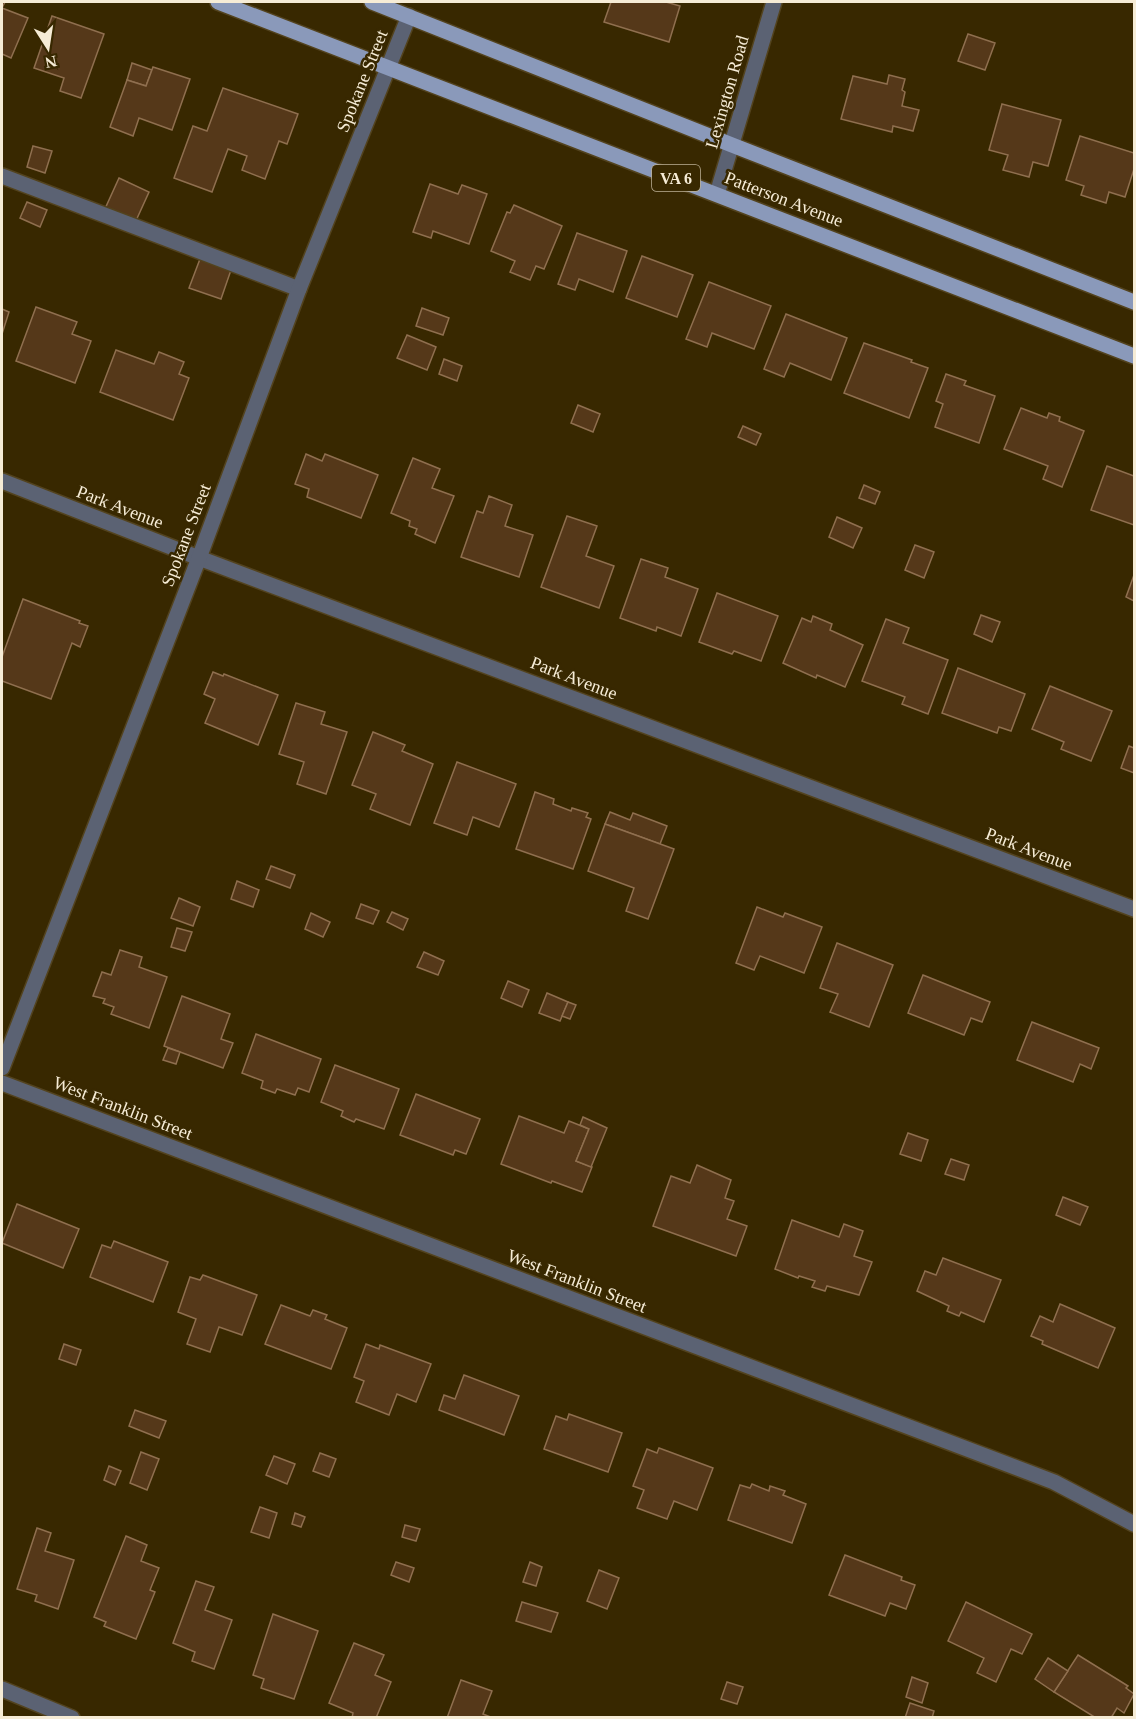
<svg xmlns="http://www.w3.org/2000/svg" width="1136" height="1719" font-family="'Times New Roman',serif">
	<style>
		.building { fill: #553819; stroke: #8f6f4f; stroke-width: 1.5 }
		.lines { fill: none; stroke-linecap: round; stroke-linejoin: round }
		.service-casing { stroke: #53431e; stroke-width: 18 }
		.minor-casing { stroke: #53431e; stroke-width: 18 }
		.primary-casing { stroke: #53431e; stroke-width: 18 }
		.service { stroke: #5b6273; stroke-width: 15 }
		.minor { stroke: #5b6273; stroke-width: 15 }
		.primary { stroke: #8a99ba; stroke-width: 15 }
		.labels { text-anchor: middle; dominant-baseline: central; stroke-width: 5; stroke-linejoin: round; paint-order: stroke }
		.shield { fill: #382800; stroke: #bdb196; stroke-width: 1.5 }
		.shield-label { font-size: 16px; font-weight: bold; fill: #f6ecd6 }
		.street-label { font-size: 18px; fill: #f6ecd6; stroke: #382800 }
	</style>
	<rect width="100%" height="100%" fill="#382800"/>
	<g class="building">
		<polygon points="2,2 5,2 2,8 28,18 11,58 2,54"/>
		<polygon points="611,2 666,2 680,6 669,42 604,22"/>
		<polygon points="52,16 104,34 81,98 60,91 64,78 34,68"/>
		<polygon points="968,34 995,43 985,70 958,61"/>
		<polygon points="132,63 152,70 146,86 127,80"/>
		<polygon points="153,67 190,79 172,130 139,118 133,136 110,127 127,80 146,86"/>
		<polygon points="889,75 905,79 902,90 905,92 902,106 919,110 913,131 893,126 892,132 841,119 853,76 887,84"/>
		<polygon points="223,88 298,114 287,144 279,141 265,179 242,170 247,156 228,149 212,192 174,178 193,126 207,131"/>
		<polygon points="1002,104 1061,120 1048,166 1033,162 1029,177 1003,170 1008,155 989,150"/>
		<polygon points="1080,136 1134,153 1134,169 1125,197 1109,192 1106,203 1081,195 1084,186 1066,180"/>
		<polygon points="33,146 52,151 45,173 27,167"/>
		<polygon points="119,178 149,192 134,225 104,211"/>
		<polygon points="430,184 458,194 462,185 487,194 469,244 433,231 431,238 413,232"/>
		<polygon points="27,202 47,210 40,227 20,218"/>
		<polygon points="514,205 562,226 544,269 536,266 530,280 510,272 515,261 491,251 507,212 510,213"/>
		<polygon points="577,233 627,251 613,292 579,279 575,290 558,284"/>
		<polygon points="642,256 693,275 677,317 626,298"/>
		<polygon points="200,259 231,270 221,299 189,288"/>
		<polygon points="709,282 771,306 754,349 712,333 707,347 686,339"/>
		<polygon points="36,307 77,322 72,334 91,341 75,383 16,361"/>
		<polygon points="422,308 449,318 443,335 416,326"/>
		<polygon points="2,309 9,312 2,334"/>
		<polygon points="786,314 847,338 831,380 790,363 784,377 764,369"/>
		<polygon points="407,335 436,347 427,370 397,358"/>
		<polygon points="864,343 912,360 911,362 928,368 909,418 844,393"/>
		<polygon points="116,350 154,364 159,352 184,362 179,374 189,378 173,420 100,392"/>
		<polygon points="444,359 462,366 457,381 439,374"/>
		<polygon points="946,374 966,381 964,385 995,396 979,443 935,427 943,404 936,401"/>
		<polygon points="578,405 600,414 593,432 571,423"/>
		<polygon points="1021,408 1047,418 1049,413 1060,417 1059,421 1084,431 1062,487 1043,479 1048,466 1004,449"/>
		<polygon points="743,426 761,434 756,445 738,437"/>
		<polygon points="306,454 322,461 325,454 378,475 361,518 307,497 309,489 295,484"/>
		<polygon points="413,458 440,469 432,488 454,496 435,543 415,534 417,529 409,526 410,521 391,513"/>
		<polygon points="1107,466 1134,476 1134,525 1091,510"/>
		<polygon points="864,485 880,492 875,504 859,498"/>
		<polygon points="489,496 512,505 505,526 533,535 519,577 461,557 477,511 483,513"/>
		<polygon points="567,516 597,526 586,556 614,566 599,608 541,587"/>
		<polygon points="837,517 862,528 853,548 829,537"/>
		<polygon points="915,545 934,552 924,578 905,570"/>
		<polygon points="641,559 668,568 665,577 698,589 681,636 657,627 656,631 620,618"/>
		<polygon points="1134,575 1134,601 1126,597"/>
		<polygon points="717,593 778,616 761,661 734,651 732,654 699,642"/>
		<polygon points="23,599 80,621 79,623 88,626 80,647 72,643 51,699 2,681 2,657"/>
		<polygon points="981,615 1000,622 992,642 974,634"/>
		<polygon points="813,616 832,624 830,630 863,645 845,687 817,675 816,678 783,663 802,618 811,622"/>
		<polygon points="886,619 909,628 903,643 948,660 928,714 902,704 905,697 862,681"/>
		<polygon points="958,668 1025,694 1011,731 999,727 997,733 942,713"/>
		<polygon points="213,672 223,676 224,674 278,695 258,745 205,723 215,699 204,694"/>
		<polygon points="1050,686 1112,711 1091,761 1061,749 1064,742 1032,729"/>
		<polygon points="296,703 325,712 321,724 347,732 326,794 297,784 304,762 279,754"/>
		<polygon points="373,732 405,745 402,751 433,764 410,825 370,809 376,794 352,785"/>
		<polygon points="1129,746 1134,748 1134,773 1121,768"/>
		<polygon points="457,762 516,784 499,827 473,817 467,835 434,823"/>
		<polygon points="535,792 554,799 553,804 571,811 572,808 588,813 586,817 591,819 573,869 516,849"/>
		<polygon points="610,812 630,820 633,813 667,826 660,844 605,824"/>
		<polygon points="605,824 674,849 648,919 626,911 634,888 588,871"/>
		<polygon points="271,866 295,875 290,888 266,879"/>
		<polygon points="237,881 259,890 253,907 231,899"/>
		<polygon points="179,898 200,907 193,926 171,918"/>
		<polygon points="361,904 379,911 373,924 356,918"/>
		<polygon points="757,907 783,917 785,913 822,927 804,973 760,956 754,970 736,963"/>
		<polygon points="392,912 408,919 403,930 387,922"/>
		<polygon points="311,913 330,922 323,937 305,929"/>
		<polygon points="177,928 192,932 185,951 171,947"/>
		<polygon points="837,943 893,965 869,1027 830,1012 838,994 820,988"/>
		<polygon points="120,950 142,957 139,967 167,977 149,1028 111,1014 114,1007 103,1003 105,999 93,996 102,972 111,975"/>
		<polygon points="424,952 444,961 438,975 417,967"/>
		<polygon points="923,975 990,1002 982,1022 971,1018 964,1035 908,1013"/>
		<polygon points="508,981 529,990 522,1007 501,998"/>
		<polygon points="547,993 568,1002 560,1021 539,1013"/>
		<polygon points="182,996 230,1014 221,1039 233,1043 223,1068 164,1046"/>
		<polygon points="568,1002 576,1005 570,1019 562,1016"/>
		<polygon points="1032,1022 1099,1048 1091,1069 1080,1064 1073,1082 1017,1060"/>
		<polygon points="256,1034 321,1059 309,1092 298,1088 295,1095 277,1089 275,1093 261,1088 263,1081 242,1073"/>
		<polygon points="168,1048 180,1052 176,1064 163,1060"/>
		<polygon points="335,1065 399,1089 384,1129 356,1119 354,1122 341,1116 343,1111 321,1102"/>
		<polygon points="416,1094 480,1119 466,1154 455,1150 453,1155 400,1135"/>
		<polygon points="519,1116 564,1133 569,1121 589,1129 576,1161 592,1167 582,1192 552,1181 551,1183 501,1164"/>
		<polygon points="583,1117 607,1128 591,1167 576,1161 589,1129 580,1125"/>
		<polygon points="908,1133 928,1140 921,1161 900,1154"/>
		<polygon points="951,1159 969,1165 964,1180 945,1174"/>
		<polygon points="697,1165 731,1180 725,1198 734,1201 727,1219 747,1226 736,1256 653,1226 671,1176 690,1183"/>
		<polygon points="1063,1197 1088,1207 1080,1225 1056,1215"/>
		<polygon points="17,1204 79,1229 63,1268 2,1243"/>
		<polygon points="792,1220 839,1237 844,1224 863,1231 854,1256 872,1262 859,1295 827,1286 825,1291 812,1287 815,1281 799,1276 798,1278 775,1269"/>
		<polygon points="114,1241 168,1262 153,1302 90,1277 102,1245 111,1248"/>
		<polygon points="943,1258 1001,1280 984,1322 961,1312 959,1316 947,1311 949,1306 917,1291 925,1271 936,1275"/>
		<polygon points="203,1275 257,1295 242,1335 219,1327 210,1352 187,1344 196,1319 178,1312 190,1277 200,1280"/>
		<polygon points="1060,1304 1115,1328 1098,1368 1042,1344 1043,1341 1031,1336 1040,1316 1053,1322"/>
		<polygon points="281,1305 310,1316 313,1310 327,1315 325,1319 347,1328 331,1369 265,1344"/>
		<polygon points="64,1344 81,1350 76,1365 59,1359"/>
		<polygon points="366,1344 379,1349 380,1345 431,1364 416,1402 397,1394 389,1415 356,1402 364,1381 354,1377"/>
		<polygon points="464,1375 519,1396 504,1435 439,1410 444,1395 455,1399"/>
		<polygon points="135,1410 166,1421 159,1438 129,1426"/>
		<polygon points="569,1414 622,1433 608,1472 544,1449 556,1416 567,1420"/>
		<polygon points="659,1448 713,1468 697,1510 674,1501 667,1519 637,1508 644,1490 633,1486 647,1449 657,1453"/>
		<polygon points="141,1452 159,1459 147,1490 130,1483"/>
		<polygon points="320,1453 336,1459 329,1477 313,1471"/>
		<polygon points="274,1456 295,1464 287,1484 266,1475"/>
		<polygon points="109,1466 121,1471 115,1485 104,1480"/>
		<polygon points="752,1484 769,1491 770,1486 785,1491 783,1495 806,1504 792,1543 728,1520 740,1485 750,1488"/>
		<polygon points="260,1507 277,1513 269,1538 251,1532"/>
		<polygon points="295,1513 305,1517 301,1527 292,1524"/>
		<polygon points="405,1525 420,1529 416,1541 402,1537"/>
		<polygon points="37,1528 51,1533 45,1551 74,1560 58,1609 35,1601 37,1595 17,1589"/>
		<polygon points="126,1536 147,1545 141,1561 159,1568 150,1590 155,1592 136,1639 104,1626 106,1622 94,1617"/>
		<polygon points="845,1555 902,1577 901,1580 915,1585 906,1609 890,1603 885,1616 829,1595"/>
		<polygon points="396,1562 414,1568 409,1582 391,1575"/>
		<polygon points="530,1562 542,1567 536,1586 523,1582"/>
		<polygon points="599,1570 619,1578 607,1609 587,1601"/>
		<polygon points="196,1581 214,1587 205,1610 232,1620 214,1669 192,1661 195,1652 173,1643"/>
		<polygon points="522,1602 558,1613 551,1632 516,1621"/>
		<polygon points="966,1602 1032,1634 1022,1654 1011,1649 996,1682 977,1673 984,1658 948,1641"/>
		<polygon points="273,1614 318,1631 294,1699 261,1688 264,1679 253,1675"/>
		<polygon points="354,1643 384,1655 375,1675 391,1682 376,1718 352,1718 353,1713 329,1703"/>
		<polygon points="1078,1655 1128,1686 1126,1688 1134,1694 1124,1713 1117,1708 1111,1718 1096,1718 1054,1692"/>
		<polygon points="1048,1658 1068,1671 1054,1692 1035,1679"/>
		<polygon points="912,1677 928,1683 922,1703 906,1697"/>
		<polygon points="461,1680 492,1691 483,1714 493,1718 447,1718"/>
		<polygon points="727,1682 743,1687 737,1704 721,1699"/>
		<polygon points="910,1703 934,1711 932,1718 905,1718"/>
	</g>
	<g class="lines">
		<defs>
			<polyline id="service" points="2,176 299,289"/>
			<g id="minor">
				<polyline points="717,194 774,2"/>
				<polyline points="2,481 199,558 1134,909"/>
				<polyline points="2,1068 199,558 299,289 409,16"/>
				<polyline points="2,1083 1054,1482 1134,1524"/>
				<polyline points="2,1689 72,1718"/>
			</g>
			<g id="primary">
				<polyline points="218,2 1134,356"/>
				<polyline points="372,2 732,145 1134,302"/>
			</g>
		</defs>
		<use href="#service" class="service-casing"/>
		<use href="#minor" class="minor-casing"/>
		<use href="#primary" class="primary-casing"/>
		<use href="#service" class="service"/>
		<use href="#minor" class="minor"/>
		<use href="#primary" class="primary"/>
	</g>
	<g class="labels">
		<rect class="shield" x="652" y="165" width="48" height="26" rx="4.5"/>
		<g class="shield-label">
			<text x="676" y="178">VA 6</text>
		</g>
		<g class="street-label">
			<text transform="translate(362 81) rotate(-68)">Spokane Street</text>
			<text transform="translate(727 92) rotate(-74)">Lexington Road</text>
			<text transform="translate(784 199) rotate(21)">Patterson Avenue</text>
			<text transform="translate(120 507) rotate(21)">Park Avenue</text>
			<text transform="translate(186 535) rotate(-69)">Spokane Street</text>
			<text transform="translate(574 678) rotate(21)">Park Avenue</text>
			<text transform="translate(1029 849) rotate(21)">Park Avenue</text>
			<text transform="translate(123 1108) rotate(21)">West Franklin Street</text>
			<text transform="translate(577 1281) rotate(21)">West Franklin Street</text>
		</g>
	</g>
	<rect width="1136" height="1719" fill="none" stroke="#f6ecd6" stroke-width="6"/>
	<g transform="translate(48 48) rotate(168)" stroke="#382800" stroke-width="4.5" paint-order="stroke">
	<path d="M0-4.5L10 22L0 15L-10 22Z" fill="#f6ecd6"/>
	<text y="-9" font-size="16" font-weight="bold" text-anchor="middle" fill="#f6ecd6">N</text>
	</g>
</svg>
